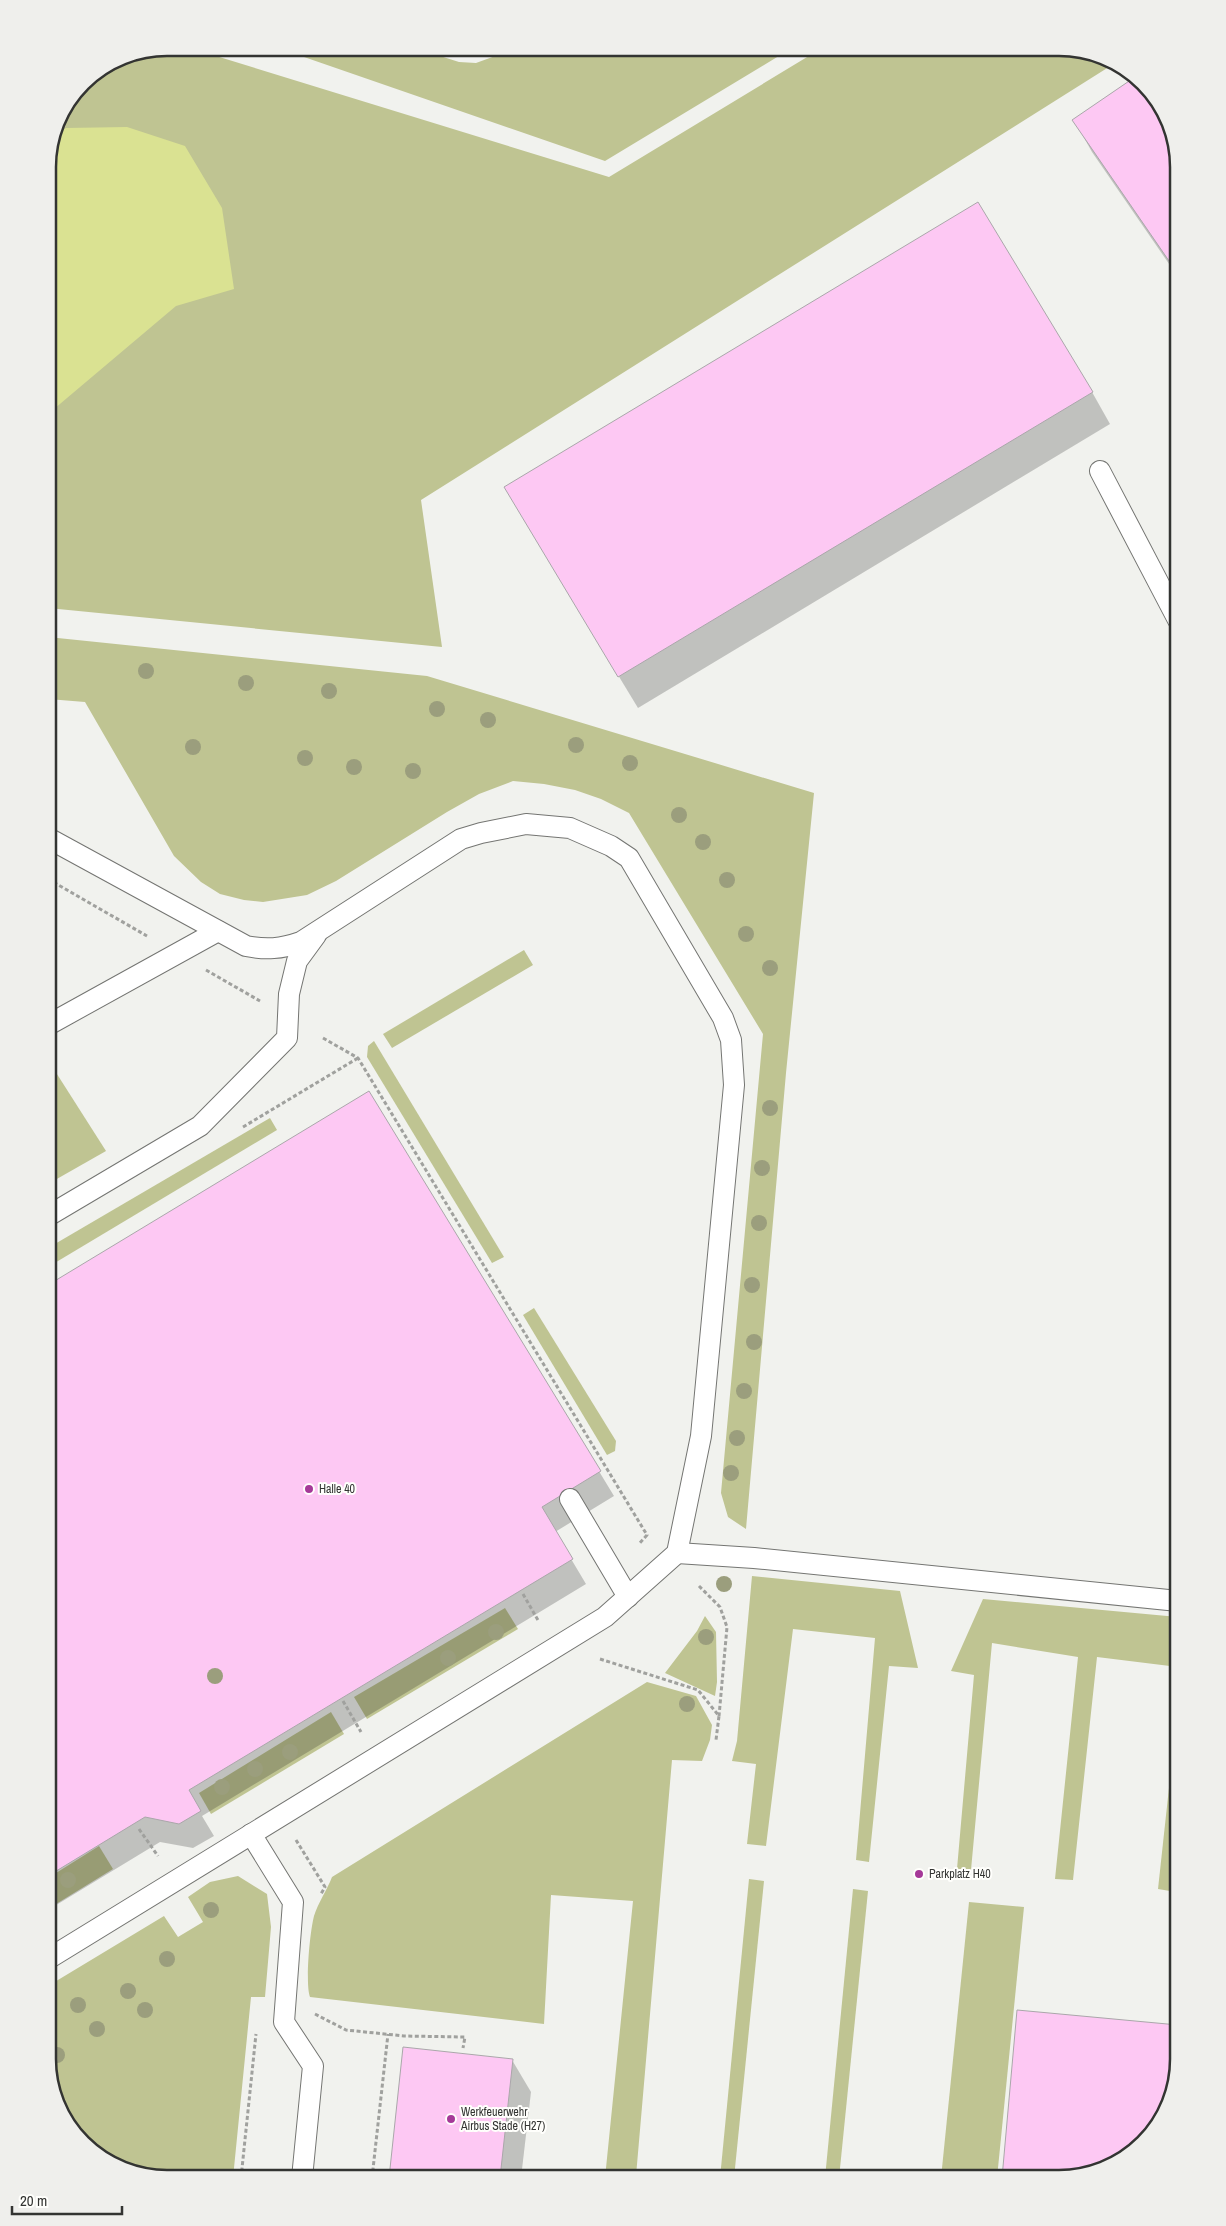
<svg xmlns="http://www.w3.org/2000/svg" width="1226" height="2226" font-family="'Archivo Narrow',sans-serif">
	<style>
		.green { fill: #bfc492 }
		.water { fill: #dae292 }
		.shadow { fill: #0003 }
		.building { fill: #fdc8f3; stroke: #aaa7aa }
		.lines { fill: none; stroke-linecap: round; stroke-linejoin: round }
		.service-casing { stroke: #747572; stroke-width: 22 }
		.path { stroke: #a0a19e; stroke-width: 3; stroke-dasharray: 4 2.5; stroke-linecap: butt }
		.service { stroke: #fff; stroke-width: 20 }
		.tree { fill: #9b9e7d }
		.poi-dot { fill: #a53998; stroke: #fffffc; stroke-width: 2 }
		.labels { text-anchor: middle; dominant-baseline: central; stroke-width: 4; stroke-linejoin: round; paint-order: stroke }
		.poi-label { font-size: 12px; fill: #333432; stroke: #fffffc; text-anchor: start }
		.rim { fill: none; stroke: #333432; stroke-width: 2.5 }
	</style>
	<rect width="100%" height="100%" fill="#f1f2ee"/>
	<g class="green">
		<polygon points="168,48 190,48 609,177 822,48 1067,48 1112,65 421,500 442,647 48,608 48,160 57,121 83,82 122,57"/>
		<polygon points="278,48 415,48 459,62 476,63 498,55 502,48 792,48 605,161"/>
		<polygon points="48,637 427,676 814,793 786,1073 746,1529 728,1517 721,1493 763,1034 629,813 601,799 575,790 544,784 513,781 479,794 447,812 336,881 307,895 263,902 244,900 220,894 201,882 174,856 85,702 48,699"/>
		<polygon points="524,950 533,965 392,1048 383,1034"/>
		<polygon points="374,1041 504,1257 492,1263 367,1057 368,1046"/>
		<polygon points="48,1060 106,1151 48,1184"/>
		<polygon points="270,1118 277,1130 48,1267 48,1248"/>
		<polygon points="534,1308 616,1441 615,1451 607,1455 523,1315"/>
		<polygon points="752,1576 900,1591 918,1668 889,1666 869,1862 856,1860 875,1638 793,1629 766,1846 747,1844 756,1764 732,1761 737,1741"/>
		<polygon points="983,1599 1178,1617 1178,1667 1097,1657 1073,1880 1055,1879 1078,1657 992,1643 971,1870 957,1869 974,1675 951,1671"/>
		<polygon points="505,1608 518,1629 367,1719 354,1697"/>
		<polygon points="705,1616 716,1632 717,1682 715,1696 665,1673 697,1631"/>
		<path d="M647 1682 696 1696 712 1725 710 1740 702 1761 672 1760 636 2176 655 2178H605L633 1901 551 1895 544 2024 310 1997C305 1983 310 1931 314 1916 318 1903 327 1890 332 1877Z"/>
		<polygon points="1178,1705 1178,1866 1176,1892 1158,1889"/>
		<polygon points="331,1712 344,1734 211,1814 199,1793"/>
		<polygon points="99,1846 113,1869 48,1909 48,1878"/>
		<polygon points="238,1876 267,1894 271,1927 265,1997 251,1997 233,2178 160,2178 101,2158 57,2105 48,2058 48,1986 164,1916 178,1937 203,1922 188,1897 210,1882"/>
		<polygon points="749,1879 764,1881 734,2178 720,2178"/>
		<polygon points="853,1889 868,1891 839,2178 825,2178"/>
		<polygon points="969,1902 1024,1907 997,2178 941,2178"/>
	</g>
	<polygon class="water" points="127,127 185,146 222,208 234,289 176,306 54,409 48,408 48,160 53,135 66,128"/>
	<g class="shadow">
		<polygon points="1135,77 1169,121 1178,168 1178,277 1092,152 1074,120"/>
		<polygon points="1092,392 1110,424 638,708 524,520"/>
		<polygon points="48,1070 55,1083 48,1088"/>
		<polygon points="369,1092 614,1496 555,1532 586,1584 202,1816 214,1836 193,1848 160,1842 48,1910 48,1286"/>
		<polygon points="1018,2011 1178,2026 1178,2059 1158,2125 1105,2169 1058,2178 1003,2178"/>
		<polygon points="404,2048 512,2060 531,2092 521,2178 390,2178"/>
	</g>
	<g class="building">
		<polygon points="1135,77 1169,121 1178,168 1178,274 1072,120"/>
		<polygon points="978,202 1093,392 618,677 504,487"/>
		<polygon points="369,1091 601,1471 542,1507 573,1559 189,1790 201,1811 179,1824 145,1817 48,1876 48,1285"/>
		<polygon points="1017,2010 1178,2025 1178,2059 1158,2125 1105,2169 1058,2178 1002,2178"/>
		<polygon points="403,2047 513,2059 500,2178 389,2178"/>
	</g>
	<g class="lines">
		<defs>
			<g id="service">
				<polyline points="1100,471 1178,620"/>
				<polyline points="48,1025 218,931"/>
				<polyline points="48,1216 200,1126 287,1038 289,994 297,961 316,935"/>
				<polyline points="570,1499 628,1597"/>
				<polyline points="677,1553 754,1558 1178,1601"/>
				<polyline points="251,1834 293,1902 284,2022 313,2066 302,2178"/>
				<path d="M48 1959 605 1617 677 1553 701 1436 734 1085 731 1040 723 1018 629 858 611 846 570 828 526 824 481 833 461 839 301 942C281 949 266 950 246 946L48 838"/>
			</g>
		</defs>
		<use href="#service" class="service-casing"/>
		<g class="path">
			<polyline points="48,879 147,936"/>
			<polyline points="206,970 260,1001"/>
			<polyline points="323,1038 358,1058 647,1535 639,1544"/>
			<polyline points="243,1127 358,1058"/>
			<polyline points="699,1586 720,1607 727,1627 719,1716"/>
			<polyline points="523,1594 539,1622"/>
			<polyline points="600,1659 698,1690 719,1716 716,1740"/>
			<polyline points="343,1701 361,1732"/>
			<polyline points="139,1829 158,1856"/>
			<polyline points="296,1840 325,1887 321,1894"/>
			<polyline points="315,2014 346,2030 404,2036 465,2037 463,2048"/>
			<polyline points="241,2178 256,2034"/>
			<polyline points="372,2178 388,2034"/>
		</g>
		<use href="#service" class="service"/>
	</g>
	<g class="tree">
		<circle cx="146" cy="671" r="8"/>
		<circle cx="246" cy="683" r="8"/>
		<circle cx="329" cy="691" r="8"/>
		<circle cx="437" cy="709" r="8"/>
		<circle cx="488" cy="720" r="8"/>
		<circle cx="576" cy="745" r="8"/>
		<circle cx="193" cy="747" r="8"/>
		<circle cx="305" cy="758" r="8"/>
		<circle cx="630" cy="763" r="8"/>
		<circle cx="354" cy="767" r="8"/>
		<circle cx="413" cy="771" r="8"/>
		<circle cx="679" cy="815" r="8"/>
		<circle cx="703" cy="842" r="8"/>
		<circle cx="727" cy="880" r="8"/>
		<circle cx="746" cy="934" r="8"/>
		<circle cx="770" cy="968" r="8"/>
		<circle cx="770" cy="1108" r="8"/>
		<circle cx="762" cy="1168" r="8"/>
		<circle cx="759" cy="1223" r="8"/>
		<circle cx="752" cy="1285" r="8"/>
		<circle cx="754" cy="1342" r="8"/>
		<circle cx="744" cy="1391" r="8"/>
		<circle cx="737" cy="1438" r="8"/>
		<circle cx="731" cy="1473" r="8"/>
		<circle cx="724" cy="1584" r="8"/>
		<circle cx="496" cy="1632" r="8"/>
		<circle cx="706" cy="1637" r="8"/>
		<circle cx="448" cy="1658" r="8"/>
		<circle cx="215" cy="1676" r="8"/>
		<circle cx="687" cy="1704" r="8"/>
		<circle cx="290" cy="1752" r="8"/>
		<circle cx="255" cy="1769" r="8"/>
		<circle cx="222" cy="1787" r="8"/>
		<circle cx="68" cy="1880" r="8"/>
		<circle cx="211" cy="1910" r="8"/>
		<circle cx="167" cy="1959" r="8"/>
		<circle cx="128" cy="1991" r="8"/>
		<circle cx="78" cy="2005" r="8"/>
		<circle cx="145" cy="2010" r="8"/>
		<circle cx="97" cy="2029" r="8"/>
		<circle cx="57" cy="2055" r="8"/>
	</g>
	<g class="poi-dot">
		<circle cx="309" cy="1489" r="5"/>
		<circle cx="919" cy="1874" r="5"/>
		<circle cx="451" cy="2119" r="5"/>
	</g>
	<g class="labels">
		<g class="poi-label">
			<text x="319" y="1489">Halle 40</text>
			<text x="929" y="1874">Parkplatz H40</text>
			<text x="461" y="2112">Werkfeuerwehr<tspan x="461" dy="14">Airbus Stade (H27)</tspan></text>
		</g>
	</g>
	<path d="M0 0H1226V2226H0ZM167 56H1059A111 111 0 0 1 1170 167V2059A111 111 0 0 1 1059 2170H167A111 111 0 0 1 56 2059V167A111 111 0 0 1 167 56Z" fill="#efefec" fill-rule="evenodd"/>
	<path class="rim" d="M167 56H1059A111 111 0 0 1 1170 167V2059A111 111 0 0 1 1059 2170H167A111 111 0 0 1 56 2059V167A111 111 0 0 1 167 56Z"/>
	<path d="M12 2206v8h110v-8" fill="none" stroke="#333432" stroke-width="2.5"/>
	<text x="20" y="2206" font-size="15" fill="#333432" stroke="#fffffc" stroke-width="4" paint-order="stroke">20 m</text>
</svg>
